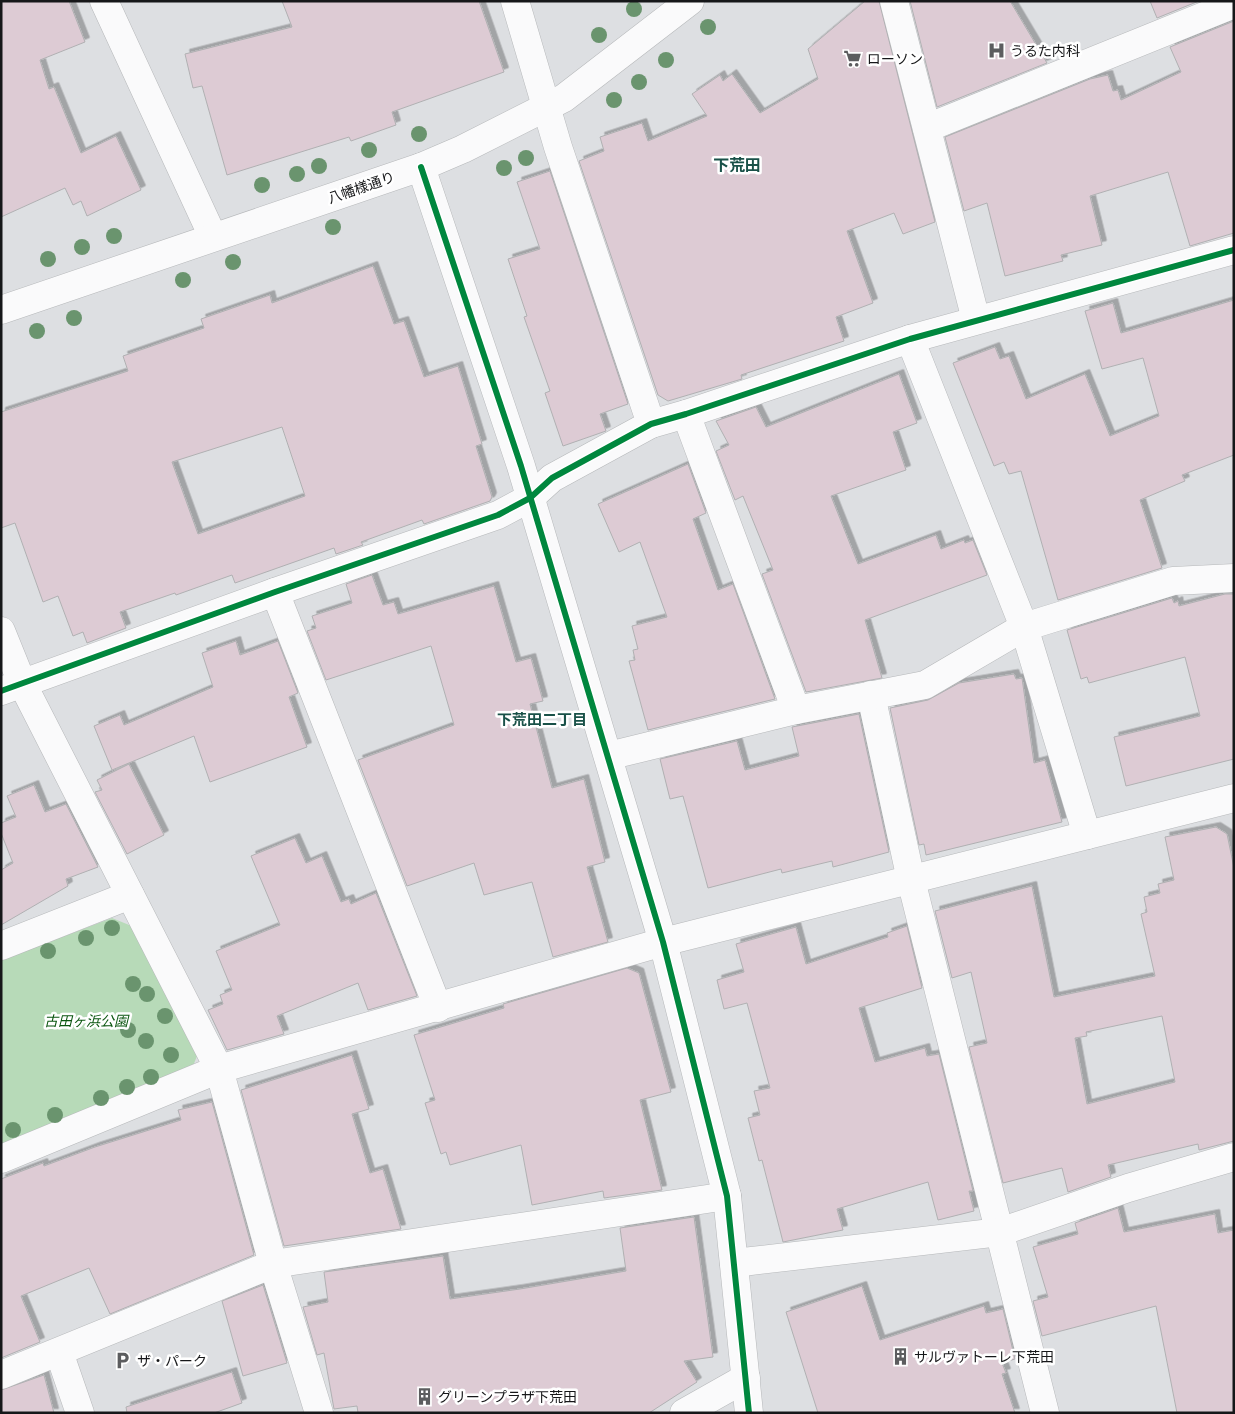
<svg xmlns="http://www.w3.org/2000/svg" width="1235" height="1414" font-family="'PT Serif','Noto Sans JP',serif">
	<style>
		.green { fill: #b7dab8 }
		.building { fill: #ddcbd4; stroke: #b0b0b2; fill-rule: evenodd; filter: url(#shadow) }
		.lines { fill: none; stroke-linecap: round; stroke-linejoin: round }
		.minor-casing { stroke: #b6b8ba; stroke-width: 29 }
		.minor { stroke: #fafafb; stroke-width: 28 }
		.cycleway-casing { stroke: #fff; stroke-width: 9 }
		.cycleway { stroke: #00873e; stroke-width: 6 }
		.tree { fill: #6a946e }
		.labels { text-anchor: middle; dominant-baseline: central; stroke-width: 5; stroke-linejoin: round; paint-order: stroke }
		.poi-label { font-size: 14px; fill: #161719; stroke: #fff; text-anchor: start }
		.street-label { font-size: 14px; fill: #161719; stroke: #fff }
		.park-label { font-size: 14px; font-style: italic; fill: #0b5610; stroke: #fff }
		.neighbourhood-label { font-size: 15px; font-weight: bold; fill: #195148; stroke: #fff }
		.quarter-label { font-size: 16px; font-weight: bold; fill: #195148; stroke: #fff }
	</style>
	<defs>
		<filter id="shadow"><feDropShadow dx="4.5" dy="-4.5" stdDeviation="0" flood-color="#0004"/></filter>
	</defs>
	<rect width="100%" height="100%" fill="#dddfe2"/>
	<polygon class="green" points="112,918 134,927 197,1056 191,1071 1,1145 1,960"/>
	<g class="building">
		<polygon points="1,1 69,1 85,42 40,60 49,89 54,87 81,153 116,136 141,190 87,216 81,201 73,205 65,188 1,217"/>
		<polygon points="282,1 479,1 504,72 392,112 396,125 351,141 349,137 227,175 202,86 193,88 185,54 292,27"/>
		<polygon points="865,1 879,1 935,222 903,234 894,213 847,231 873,303 836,317 844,341 741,375 742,379 668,401 658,395 579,161 604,151 600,137 642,123 648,141 707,116 692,94 720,75 723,81 732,74 760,113 818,79 808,49"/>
		<polygon points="910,1 1010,1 1047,63 937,107"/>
		<polygon points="1150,1 1199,1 1157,18"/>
		<polygon points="1234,21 1234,233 1190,246 1168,172 1090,196 1102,245 1061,255 1063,261 1005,276 987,203 964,211 945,137 1090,79 1108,75 1113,91 1118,90 1121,100 1181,72 1170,47"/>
		<polygon points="550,171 628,404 600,414 606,431 563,446 545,393 550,391 524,317 527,316 508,259 540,249 517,182"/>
		<path d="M373 266 394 324 404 321 424 377 458 366 482 444 476 446 492 497 490 501 424 524 422 520 361 542 363 545 336 554 334 548 235 583 232 575 176 595 175 593 120 612 126 628 87 643 83 632 73 636 58 596 43 602 15 523 1 528V412L128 371 123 356 204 328 201 319 270 295 272 303ZM282 427 305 496 198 534 172 462Z"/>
		<polygon points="1234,300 1234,455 1182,475 1185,481 1140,500 1162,568 1058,600 1021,471 1009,474 1004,462 994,466 953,363 995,347 1000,359 1009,356 1026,399 1085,374 1110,436 1159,416 1143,358 1102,369 1085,311 1113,303 1121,333"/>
		<polygon points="899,374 917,423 893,432 906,470 831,496 858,564 936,535 941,549 964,540 965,543 973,540 987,575 865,620 882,678 806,692 762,574 773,570 743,496 735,500 716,451 729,445 716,421 756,407 766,427"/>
		<polygon points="688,464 706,513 693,519 718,590 733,584 775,699 648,730 629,661 635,660 633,650 638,649 632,626 667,617 640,542 619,552 598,504"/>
		<polygon points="372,575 383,605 394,602 398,614 494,586 516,662 531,658 543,701 530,704 552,788 584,779 605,862 587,867 608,942 553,957 532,882 484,895 474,863 407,886 358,760 454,725 431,646 326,680 307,631 316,628 312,616 352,603 346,584"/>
		<polygon points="1225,594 1234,594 1234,759 1126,786 1114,737 1200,716 1185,657 1089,683 1087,677 1081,679 1067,630 1172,598 1174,603 1178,601 1179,606"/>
		<polygon points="236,641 240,655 278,641 298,693 289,697 307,747 210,782 194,736 112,770 94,726 120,715 124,725 213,687 202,653"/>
		<polygon points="1014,674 1016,679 1022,678 1034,763 1045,760 1062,822 926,855 924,844 919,845 890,708 928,700 959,683"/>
		<polygon points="859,714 889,852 833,867 832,861 782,873 781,869 708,888 683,796 670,799 660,759 737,741 745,770 799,756 792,727"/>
		<polygon points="129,764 164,835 127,854 95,792 102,790 97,780"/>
		<polygon points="34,785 45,812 66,804 98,867 66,879 68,886 1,925 1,870 13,863 1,833 1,823 16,817 7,796"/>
		<path d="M1216 827 1227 834 1234 868V1141L1199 1150 1198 1144 1108 1165 1111 1177 1068 1192 1062 1168 1003 1183 969 1047 987 1043 971 972 952 978 935 911 1032 886 1054 997 1155 976 1141 914 1147 912 1144 897 1160 893 1158 884 1174 880 1165 837ZM1162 1016 1175 1082 1087 1104 1075 1038 1087 1036 1086 1032Z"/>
		<polygon points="295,838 306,863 322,856 341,902 349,899 351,904 376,893 417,996 368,1010 358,983 277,1016 284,1034 227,1050 208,1010 223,1004 220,995 232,990 216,951 280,925 251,856"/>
		<polygon points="907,926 922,988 859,1008 875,1062 925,1048 927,1056 939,1054 973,1191 969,1191 974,1211 938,1220 928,1182 837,1209 843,1230 783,1242 762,1160 759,1161 748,1118 760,1115 754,1091 770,1088 747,1003 724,1009 717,980 744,972 736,944 796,927 806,964 888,937 887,933"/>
		<polygon points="627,968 639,973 671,1092 640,1100 662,1190 604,1198 603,1191 532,1205 521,1145 450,1165 446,1152 441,1154 425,1103 435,1100 414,1035 504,1008 503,1004"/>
		<polygon points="352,1055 369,1109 352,1114 370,1173 383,1169 401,1229 284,1246 241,1090"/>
		<polygon points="212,1102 254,1255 110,1314 89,1268 21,1296 40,1342 1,1358 1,1179 43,1163 44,1166 95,1147 181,1120 178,1110"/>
		<polygon points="1118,1208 1124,1232 1215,1214 1218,1233 1234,1230 1234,1413 1177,1413 1156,1306 1042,1336 1033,1301 1048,1297 1033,1247 1078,1234 1075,1223"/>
		<polygon points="694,1217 713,1357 684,1361 697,1382 649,1413 358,1413 357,1406 334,1409 324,1353 317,1355 303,1307 328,1302 324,1272 443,1256 450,1299 520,1289 626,1271 620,1228"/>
		<polygon points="263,1285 287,1363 243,1376 222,1301"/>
		<polygon points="862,1286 880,1340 984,1306 986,1313 1003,1309 1015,1359 1002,1363 1006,1373 1002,1374 1015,1413 818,1413 786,1312"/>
		<polygon points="232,1372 242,1403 214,1413 127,1413 126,1407"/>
		<polygon points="44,1375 54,1413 1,1413 1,1390"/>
	</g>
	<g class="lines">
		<defs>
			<g id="minor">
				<polyline points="104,1 213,237"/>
				<polyline points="515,1 558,147 651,424"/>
				<polyline points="894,1 976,320"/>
				<polyline points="927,128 1234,4"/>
				<polyline points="421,167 521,466 663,942 727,1196 749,1413"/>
				<polyline points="1,310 421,167 463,149 564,98 690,1"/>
				<polyline points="910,339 1024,627 1087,835"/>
				<polyline points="686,414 796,710"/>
				<polyline points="275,592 438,1008"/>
				<polyline points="1,631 22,683 219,1069 273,1264 319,1413"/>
				<polyline points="1,691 275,592 498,515 530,498 552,478 651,424 686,414 910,339 1234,250"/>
				<polyline points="871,695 911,880 1045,1413"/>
				<polyline points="608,756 796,710 925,685 1024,627 1173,581 1234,578"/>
				<polyline points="1,946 130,895"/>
				<polyline points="1,1159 219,1069 663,942 1234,798"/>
				<polyline points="734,1263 1000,1232 1128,1188 1234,1157"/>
				<polyline points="59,1352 80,1413"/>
				<polyline points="1,1375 273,1264 727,1196"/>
				<polyline points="684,1413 746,1378"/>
			</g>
		</defs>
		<use href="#minor" class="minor-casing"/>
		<use href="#minor" class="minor"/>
		<defs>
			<g id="cycleway">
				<polyline points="421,167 521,466 663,942 727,1196 749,1413"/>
				<polyline points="1,691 275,592 498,515 530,498 552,478 651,424 686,414 910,339 1234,250"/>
			</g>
		</defs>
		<use href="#cycleway" class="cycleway-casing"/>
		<use href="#cycleway" class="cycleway"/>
	</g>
	<g class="tree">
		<circle cx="634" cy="9" r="8"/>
		<circle cx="708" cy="27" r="8"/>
		<circle cx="599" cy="35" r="8"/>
		<circle cx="666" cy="60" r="8"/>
		<circle cx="639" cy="82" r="8"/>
		<circle cx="614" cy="100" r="8"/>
		<circle cx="419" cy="134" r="8"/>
		<circle cx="369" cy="150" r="8"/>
		<circle cx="526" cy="158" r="8"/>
		<circle cx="319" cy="166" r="8"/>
		<circle cx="504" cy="168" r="8"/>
		<circle cx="297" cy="174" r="8"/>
		<circle cx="262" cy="185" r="8"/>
		<circle cx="333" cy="227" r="8"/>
		<circle cx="114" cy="236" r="8"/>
		<circle cx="82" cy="247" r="8"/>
		<circle cx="48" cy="259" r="8"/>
		<circle cx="233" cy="262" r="8"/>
		<circle cx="183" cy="280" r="8"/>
		<circle cx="74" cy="318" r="8"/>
		<circle cx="37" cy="331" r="8"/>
		<circle cx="112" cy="928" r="8"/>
		<circle cx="86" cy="938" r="8"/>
		<circle cx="48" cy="951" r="8"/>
		<circle cx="133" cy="984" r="8"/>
		<circle cx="147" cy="994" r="8"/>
		<circle cx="165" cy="1016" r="8"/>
		<circle cx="128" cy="1030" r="8"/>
		<circle cx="146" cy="1041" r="8"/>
		<circle cx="171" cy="1055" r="8"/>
		<circle cx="151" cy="1077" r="8"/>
		<circle cx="127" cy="1087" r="8"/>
		<circle cx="101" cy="1098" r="8"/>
		<circle cx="55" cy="1115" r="8"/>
		<circle cx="13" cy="1130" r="8"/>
	</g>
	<defs>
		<symbol id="hospital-bare" viewBox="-9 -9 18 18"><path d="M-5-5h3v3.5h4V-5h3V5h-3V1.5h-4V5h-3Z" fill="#5c5d5f" stroke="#fff" stroke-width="2.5" paint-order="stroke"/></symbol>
		<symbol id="supermarket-bare" viewBox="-9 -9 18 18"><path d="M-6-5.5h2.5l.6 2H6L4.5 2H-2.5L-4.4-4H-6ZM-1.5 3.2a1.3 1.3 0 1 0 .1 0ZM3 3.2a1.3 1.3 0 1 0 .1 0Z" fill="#5c5d5f" stroke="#fff" stroke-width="2.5" paint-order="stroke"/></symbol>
		<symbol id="building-bare" viewBox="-9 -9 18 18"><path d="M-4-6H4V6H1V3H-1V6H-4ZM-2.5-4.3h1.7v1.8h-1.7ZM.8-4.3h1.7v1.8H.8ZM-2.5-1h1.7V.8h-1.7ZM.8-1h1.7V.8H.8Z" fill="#5c5d5f" stroke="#fff" stroke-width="2.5" paint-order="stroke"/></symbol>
		<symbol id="parking-bare" viewBox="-9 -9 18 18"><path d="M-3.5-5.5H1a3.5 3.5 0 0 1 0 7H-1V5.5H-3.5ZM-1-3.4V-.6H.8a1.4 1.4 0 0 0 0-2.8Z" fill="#5c5d5f" stroke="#fff" stroke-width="2.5" paint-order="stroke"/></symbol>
	</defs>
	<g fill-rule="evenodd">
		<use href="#hospital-bare" x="984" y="38" width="25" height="25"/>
		<use href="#supermarket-bare" x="840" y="46" width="25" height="25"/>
		<use href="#building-bare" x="888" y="1344" width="25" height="25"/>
		<use href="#parking-bare" x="110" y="1348" width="25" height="25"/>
		<use href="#building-bare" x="412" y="1384" width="25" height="25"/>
	</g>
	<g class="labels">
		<g class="poi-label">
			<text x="1010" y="50">うるた内科</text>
			<text x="867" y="58">ローソン</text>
			<text x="914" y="1356">サルヴァトーレ下荒田</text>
			<text x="137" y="1360">ザ・パーク</text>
			<text x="438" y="1396">グリーンプラザ下荒田</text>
		</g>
		<g class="street-label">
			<text transform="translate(361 187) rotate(-19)">八幡様通り</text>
		</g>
		<g class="park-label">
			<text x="86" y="1020">古田ヶ浜公園</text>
		</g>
		<g class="neighbourhood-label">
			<text x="542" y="719">下荒田二丁目</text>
		</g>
		<g class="quarter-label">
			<text x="737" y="165">下荒田</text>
		</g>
	</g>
	<rect width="1235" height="1414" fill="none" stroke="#161719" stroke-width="5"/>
</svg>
